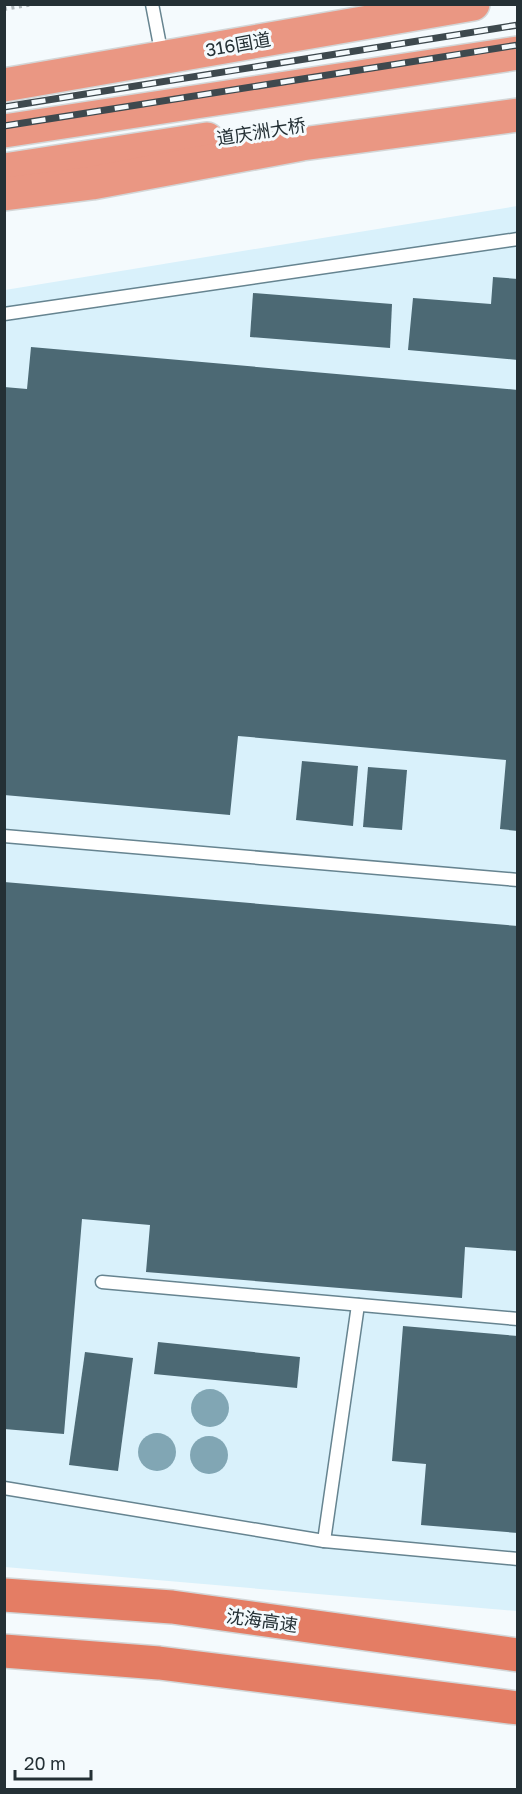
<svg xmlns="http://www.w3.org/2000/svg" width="522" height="1794" font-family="'Golos Text','Noto Sans SC',sans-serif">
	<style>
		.built { fill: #d9f1fb }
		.water { fill: #81a6b4 }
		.building { fill: #4c6974 }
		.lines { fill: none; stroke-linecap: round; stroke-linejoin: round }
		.service-casing { stroke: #668490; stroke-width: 15 }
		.trunk-casing { stroke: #d3d6d7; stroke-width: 36 }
		.motorway-casing { stroke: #d3d6d7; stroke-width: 36 }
		.path { stroke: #b0b8bc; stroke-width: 4; stroke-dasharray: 3 4.5; stroke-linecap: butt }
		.service { stroke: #fff; stroke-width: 12 }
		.trunk { stroke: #ea9783; stroke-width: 33 }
		.motorway { stroke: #e47d64; stroke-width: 33 }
		.rail-casing { stroke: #3e494e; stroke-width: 7 }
		.rail { stroke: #f4fafd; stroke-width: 4.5; stroke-dasharray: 14; stroke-linecap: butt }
		.labels { text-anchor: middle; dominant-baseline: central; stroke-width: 6; stroke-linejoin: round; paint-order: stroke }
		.street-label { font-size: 18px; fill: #243035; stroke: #f4fafd }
	</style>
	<rect width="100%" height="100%" fill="#f4fafd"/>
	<polygon class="built" points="517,206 517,1611 5,1567 5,290"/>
	<g class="water">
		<circle cx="210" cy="1408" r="19"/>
		<circle cx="157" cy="1452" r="19"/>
		<circle cx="209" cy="1455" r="19"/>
	</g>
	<g class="building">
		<polygon points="493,277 518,279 518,360 408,350 413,298 491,304"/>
		<polygon points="253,293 392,304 390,348 250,337"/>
		<polygon points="31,347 518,390 518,831 500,829 506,760 238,736 230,815 4,795 4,387 27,389"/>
		<polygon points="302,761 358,766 353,826 296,820"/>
		<polygon points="368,767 407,770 402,830 363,827"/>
		<polygon points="4,882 518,926 518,1251 465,1247 462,1298 146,1272 150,1225 82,1219 64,1434 4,1429"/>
		<polygon points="403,1326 518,1336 518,1533 421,1525 426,1464 392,1461"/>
		<polygon points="158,1342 300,1357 297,1388 154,1374"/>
		<polygon points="85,1352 133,1358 118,1471 69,1465"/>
	</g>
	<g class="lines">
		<defs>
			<g id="service">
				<polyline points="152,4 162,56"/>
				<polyline points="4,314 518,239"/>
				<polyline points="4,836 518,880"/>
				<polyline points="102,1282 518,1319"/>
				<polyline points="4,1488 324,1541 518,1559"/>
				<polyline points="324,1541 358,1305"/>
			</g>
			<g id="trunk">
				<polyline points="4,85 473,4"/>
				<polyline points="4,131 518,53"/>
				<polyline points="4,170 207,139"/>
				<polyline points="4,194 92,183 302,144 518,115"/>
			</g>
			<g id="motorway">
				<polyline points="4,1595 172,1607 518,1655"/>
				<polyline points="4,1651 159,1663 518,1708"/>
			</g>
		</defs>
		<use href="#service" class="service-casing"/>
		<use href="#trunk" class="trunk-casing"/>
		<use href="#motorway" class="motorway-casing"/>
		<polyline class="path" points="4,9 34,4"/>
		<use href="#service" class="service"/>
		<use href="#trunk" class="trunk"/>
		<use href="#motorway" class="motorway"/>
		<defs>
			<g id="rail">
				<polyline points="4,107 518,25"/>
				<polyline points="4,126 518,45"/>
			</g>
		</defs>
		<use href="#rail" class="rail-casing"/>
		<use href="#rail" class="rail"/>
	</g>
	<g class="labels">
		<g class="street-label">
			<text transform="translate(238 44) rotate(-10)">316国道</text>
			<text transform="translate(261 131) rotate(-9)">道庆洲大桥</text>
			<text transform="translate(262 1620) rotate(8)">沈海高速</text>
		</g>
	</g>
	<rect width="522" height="1794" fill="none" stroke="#243035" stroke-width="12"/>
	<path d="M15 1770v9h76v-9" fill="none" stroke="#243035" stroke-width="3"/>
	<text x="24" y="1770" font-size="18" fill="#243035" stroke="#f4fafd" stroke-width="4.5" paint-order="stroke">20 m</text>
</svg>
